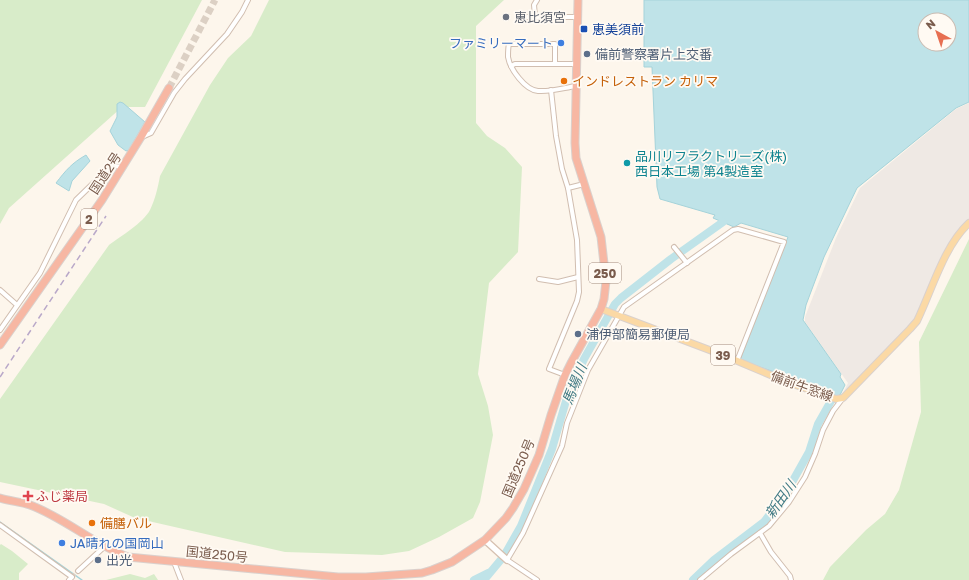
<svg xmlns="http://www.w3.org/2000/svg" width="969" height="580" font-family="'Golos Text','Noto Sans JP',sans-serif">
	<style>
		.industrial { fill: #efe9e4 }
		.green { fill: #d8ecc9 }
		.water { fill: #bfe3e8; stroke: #a5d3da; fill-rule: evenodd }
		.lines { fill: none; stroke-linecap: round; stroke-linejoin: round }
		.stream { stroke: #a5d3da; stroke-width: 1.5 }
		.river { stroke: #bfe3e8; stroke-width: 8 }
		.street-tunnel { stroke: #dcd0c4; stroke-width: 4; stroke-dasharray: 4 2; stroke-linecap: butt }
		.highway-tunnel { stroke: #dcd0c4; stroke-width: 7; stroke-dasharray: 7 3.5; stroke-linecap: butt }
		.street-casing { stroke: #d1beb0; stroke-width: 6 }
		.secondary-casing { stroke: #d6c0b0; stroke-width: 8 }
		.primary-casing { stroke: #dad1cd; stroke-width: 8 }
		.highway-casing { stroke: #dad1cd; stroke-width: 9 }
		.street { stroke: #fff; stroke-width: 4 }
		.secondary { stroke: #fff; stroke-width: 5.5 }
		.primary { stroke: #fbd9a5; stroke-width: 6 }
		.highway { stroke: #f7b7a3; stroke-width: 7 }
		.rail { stroke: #b9a8c9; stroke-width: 1.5; stroke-dasharray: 6 4; stroke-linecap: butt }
		.worship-dot { fill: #6b7280; stroke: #fffaf3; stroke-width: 1.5 }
		.transit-dot { fill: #1a4fb4; stroke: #fffaf3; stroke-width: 1.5 }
		.shop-dot { fill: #3f7fe0; stroke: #fffaf3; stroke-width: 1.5 }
		.service-dot { fill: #5c6f8a; stroke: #fffaf3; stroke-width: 1.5 }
		.food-dot { fill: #e8710a; stroke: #fffaf3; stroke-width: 1.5 }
		.culture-dot { fill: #0f9aa8; stroke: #fffaf3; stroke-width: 1.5 }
		.health-dot { fill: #e0444e; stroke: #fffaf3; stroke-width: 1.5 }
		.labels { text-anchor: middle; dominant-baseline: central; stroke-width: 3.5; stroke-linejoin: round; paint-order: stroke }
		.shield { fill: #fffaf3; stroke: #a28b7f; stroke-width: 1 }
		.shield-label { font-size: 12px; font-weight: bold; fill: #7a5c4d }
		.worship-label { font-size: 13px; fill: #5b616d; stroke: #fffaf3; text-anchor: start }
		.transit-label { font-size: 13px; fill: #164399; stroke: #fffaf3; text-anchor: start }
		.shop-label { font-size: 13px; fill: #366cbe; stroke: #fffaf3; text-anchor: end }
		.service-label { font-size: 13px; fill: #4e5e75; stroke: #fffaf3; text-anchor: start }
		.food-label { font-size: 13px; fill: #c56008; stroke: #fffaf3; text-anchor: start }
		.culture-label { font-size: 13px; fill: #0d838f; stroke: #fffaf3; text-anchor: start }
		.street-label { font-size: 13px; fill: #7a5c4d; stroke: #fffaf3 }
		.health-label { font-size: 13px; fill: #be3a42; stroke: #fffaf3; text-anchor: start }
		.water-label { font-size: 14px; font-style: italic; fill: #437c86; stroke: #fffaf3 }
	</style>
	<rect width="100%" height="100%" fill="#fdf6ec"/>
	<polygon class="industrial" points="969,103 969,219 957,232 949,243 912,323 842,395 848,383 805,322 805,317 836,238 860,188 956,109"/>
	<g class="green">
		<polygon points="0,0 202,0 145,107 122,107 9,208 0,224"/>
		<path d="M269 0H504L476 26V123L487 136 505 148 522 167 518 252 489 283 478 374 488 406 493 435 480 502 473 518 439 537 409 551 382 555 285 552 135 518 104 504 0 482V399L109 245C121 236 143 223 150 210 155 200 158 187 160 176L210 85 228 58 251 36Z"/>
		<polygon points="969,239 969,580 823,580 830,567 866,530 885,514 899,490 921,412 919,342"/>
		<polygon points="1,544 12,551 28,564 19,573 19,580 0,580 0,545"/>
		<polygon points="130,574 145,578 154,574 158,580 106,580"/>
	</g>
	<g class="water">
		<path d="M644 0H969V102L956 108 857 188 824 257 806 305 803 320 841 374 840 377 845 385 840 395 740 360 788 237 741 223 734 227 713 218 715 215 660 199 657 187 652 67H644ZM925 20H949V44H925Z"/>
		<polygon points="120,102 123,103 145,122 129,150 126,151 118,145 110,131 117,117 117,104"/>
		<path d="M86 155 90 161 72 181 69 191 56 183C66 170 72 163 86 155Z"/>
	</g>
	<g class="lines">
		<polyline class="stream" points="0,522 82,580"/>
		<g class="river">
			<polyline points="474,580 488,573"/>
			<polyline points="484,580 504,556 521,526 552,449 568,394 584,359 615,304 621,298 671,259 723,222"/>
			<polyline points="693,580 714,560 764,522 786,493 809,452 818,424 835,394"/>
		</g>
		<polyline class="street-tunnel" points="72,577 78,571"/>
		<polyline class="highway-tunnel" points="169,88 215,0"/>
		<defs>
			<g id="street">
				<polyline points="535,16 534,5 537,0"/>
				<polyline points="527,17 577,17"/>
				<path d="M555 63V44H509C508 48 508 53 508 57 510 69 525 90 538 91 551 92 563 88 576 86"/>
				<polyline points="511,66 515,64 576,64"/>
				<polyline points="551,90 556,136 562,169 568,188 577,240 579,292 577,301 549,369 565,375"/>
				<polyline points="142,137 151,133 174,93 185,79 227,34 242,12 248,0"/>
				<polyline points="568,188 584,184"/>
				<polyline points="674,247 687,263"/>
				<polyline points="539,279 558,282 578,277"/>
				<polyline points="0,290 17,305"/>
				<polyline points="0,330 40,273 76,200 109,168 114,166 123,167"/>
				<polyline points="0,525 72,577 69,580"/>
				<polyline points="760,533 771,552 790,576 791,580"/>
				<polyline points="174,562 181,580"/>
				<polyline points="78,571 104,547"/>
				<polyline points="537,580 507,560 523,533 562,446 567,423 588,370 624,307 733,230 738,229 784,242 737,361"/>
				<polyline points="700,580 731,554 769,526 789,502 805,477 815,454 823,430 833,411 843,398"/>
			</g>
			<polyline id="secondary" points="485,540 507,560"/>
			<path id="primary" d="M601 309 728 357 787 382 836 399 843 398 910 329 917 321C932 290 944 246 969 223"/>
			<g id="highway">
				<polyline points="0,345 102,200 141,137 169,88"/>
				<path d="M0 498C10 501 21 502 30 505 65 518 93 544 128 557L338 577H366L422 573 432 570 452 562 485 540 506 518 513 508 524 489 539 455 551 415 565 375 571 363 601 309 604 299 606 281 601 237 576 158 575 143 578 0"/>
			</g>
		</defs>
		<use href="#street" class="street-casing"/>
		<use href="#secondary" class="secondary-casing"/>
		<use href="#primary" class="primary-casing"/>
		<use href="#highway" class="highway-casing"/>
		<use href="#street" class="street"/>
		<use href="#secondary" class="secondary"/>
		<use href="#primary" class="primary"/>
		<use href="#highway" class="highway"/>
		<polyline class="rail" points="0,377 106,216"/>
	</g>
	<circle class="worship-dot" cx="506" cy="17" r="4"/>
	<rect class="transit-dot" x="580" y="25" width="8" height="8" rx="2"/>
	<g class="shop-dot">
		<circle cx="561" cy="43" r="4"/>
		<circle cx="62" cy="543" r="4"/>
	</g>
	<g class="service-dot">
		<circle cx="587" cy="54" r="4"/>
		<circle cx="578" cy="334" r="4"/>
		<circle cx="98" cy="560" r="4"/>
	</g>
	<g class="food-dot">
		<circle cx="564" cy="81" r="4"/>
		<circle cx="92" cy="523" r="4"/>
	</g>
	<circle class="culture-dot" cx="627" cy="163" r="4"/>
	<path class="health-dot" d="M26 490h4v4h4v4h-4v4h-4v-4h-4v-4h4z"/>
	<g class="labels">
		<g class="shield">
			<rect x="81" y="209" width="16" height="20" rx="3"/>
			<rect x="589" y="263" width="32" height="20" rx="3"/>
			<rect x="711" y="345" width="24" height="20" rx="3"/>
		</g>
		<g class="shield-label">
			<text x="89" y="219">2</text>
			<text x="605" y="273">250</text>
			<text x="723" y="355">39</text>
		</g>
		<g class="worship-label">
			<text x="514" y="17">恵比須宮</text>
		</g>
		<g class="transit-label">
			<text x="592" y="29">恵美須前</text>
		</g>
		<g class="shop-label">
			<text x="553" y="43">ファミリーマート</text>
			<text x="70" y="543" text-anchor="start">JA晴れの国岡山</text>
		</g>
		<g class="service-label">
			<text x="595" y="54">備前警察署片上交番</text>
			<text x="586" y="334">浦伊部簡易郵便局</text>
			<text x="106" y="560">出光</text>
		</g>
		<g class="food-label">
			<text x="572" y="81">インドレストラン カリマ</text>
			<text x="100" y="523">備膳バル</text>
		</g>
		<g class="culture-label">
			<text x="635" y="156">品川リフラクトリーズ(株)<tspan x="635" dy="15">西日本工場 第4製造室</tspan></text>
		</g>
		<g class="street-label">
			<text transform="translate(105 173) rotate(-57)">国道2号</text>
			<text transform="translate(802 386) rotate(20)">備前牛窓線</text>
			<text transform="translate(518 468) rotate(-67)">国道250号</text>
			<text transform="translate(217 554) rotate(6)">国道250号</text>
		</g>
		<g class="health-label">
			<text x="36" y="496">ふじ薬局</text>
		</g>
		<g class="water-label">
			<text transform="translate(574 384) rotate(-68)">馬場川</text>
			<text transform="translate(780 499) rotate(-55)">新田川</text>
		</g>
	</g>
	<g transform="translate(937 32) rotate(320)"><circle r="19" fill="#fffaf3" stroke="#cabbb1"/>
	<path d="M0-3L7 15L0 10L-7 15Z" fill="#e76f51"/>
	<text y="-6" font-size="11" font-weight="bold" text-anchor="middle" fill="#7a5c4d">N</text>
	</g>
</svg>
